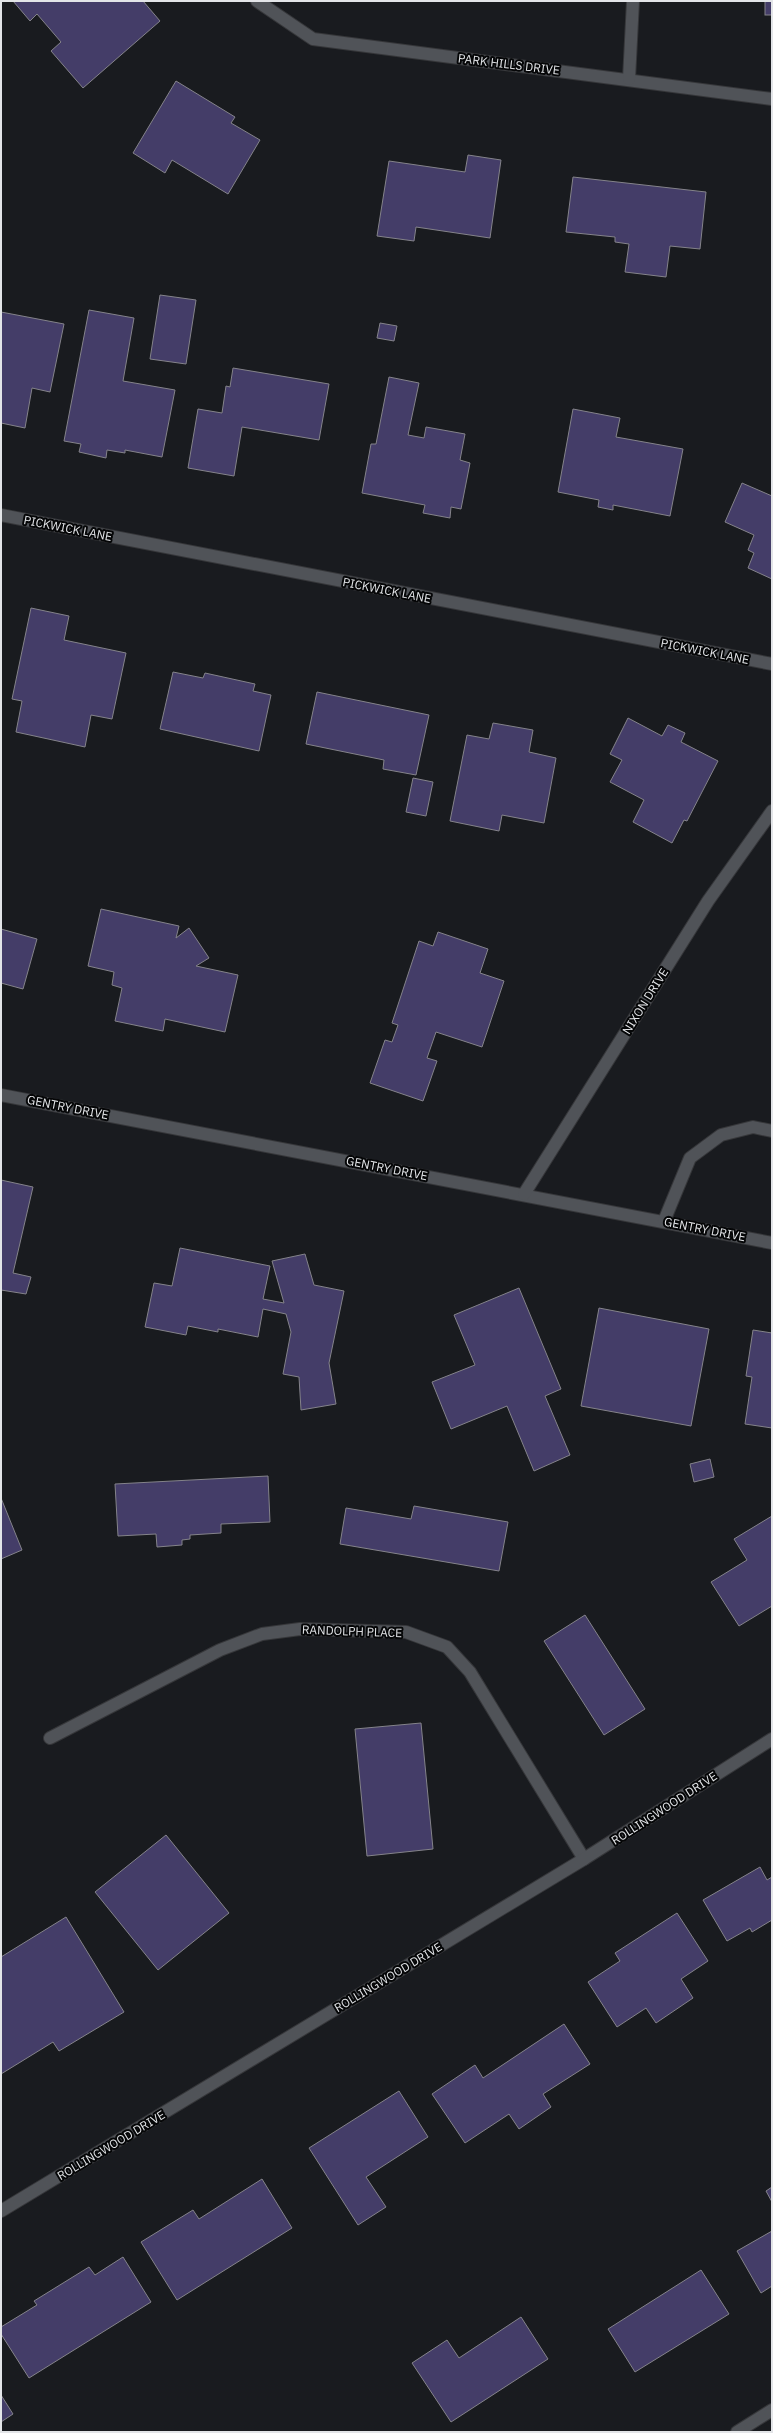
<svg xmlns="http://www.w3.org/2000/svg" width="773" height="2433" font-family="'IBM Plex Sans',sans-serif">
	<style>
		.building { fill: #443d68; stroke: #84838a }
		.lines { fill: none; stroke-linecap: round; stroke-linejoin: round }
		.minor-casing { stroke: #36373a; stroke-width: 14 }
		.minor { stroke: #505358; stroke-width: 12 }
		.labels { text-anchor: middle; dominant-baseline: central; stroke-width: 4; stroke-linejoin: round; paint-order: stroke }
		.street-label { font-size: 12px; fill: #e3e5e8; stroke: #050607 }
	</style>
	<rect width="100%" height="100%" fill="#191b1f"/>
	<g class="building">
		<polygon points="13,1 143,1 160,21 83,88 51,51 61,42 37,14 30,21"/>
		<rect x="765" y="1" width="7" height="14"/>
		<polygon points="176,81 235,117 231,123 260,140 228,194 172,160 165,173 133,153"/>
		<polygon points="468,155 501,160 490,238 416,227 414,241 377,236 389,161 465,172"/>
		<polygon points="573,177 706,192 700,249 670,246 666,277 625,272 629,244 615,242 615,237 566,232"/>
		<polygon points="160,295 196,300 186,364 150,359"/>
		<polygon points="89,310 134,318 123,381 175,390 162,457 125,450 125,453 107,450 106,458 79,452 81,444 64,441"/>
		<polygon points="1,312 64,324 50,392 32,388 25,428 1,423"/>
		<polygon points="380,323 397,326 394,341 377,338"/>
		<polygon points="233,368 329,384 319,440 242,427 234,476 188,468 198,409 222,413 226,386 230,387"/>
		<polygon points="389,377 419,383 408,435 424,438 426,427 465,434 460,460 470,463 461,509 451,507 450,518 423,513 425,505 362,493 371,444 376,444"/>
		<polygon points="573,409 620,418 616,437 683,449 670,516 613,505 613,510 598,507 599,500 558,492"/>
		<polygon points="742,483 772,496 772,579 748,568 754,553 748,550 754,535 725,522"/>
		<polygon points="31,608 69,616 64,640 126,653 112,719 91,715 85,747 16,732 22,701 12,699"/>
		<polygon points="173,672 203,678 205,673 255,684 253,691 271,695 259,751 160,729"/>
		<polygon points="317,692 429,715 416,775 383,769 384,760 306,744"/>
		<polygon points="628,718 662,736 668,725 685,733 681,742 718,761 687,821 684,820 672,843 633,822 644,800 610,782 622,760 610,754"/>
		<polygon points="493,723 533,730 529,752 556,758 544,823 502,815 499,831 450,821 467,735 489,739"/>
		<polygon points="413,778 433,782 426,816 406,812"/>
		<polygon points="101,909 179,926 176,938 189,928 209,958 196,966 238,975 225,1032 165,1019 163,1031 115,1021 122,988 112,985 114,972 88,966"/>
		<polygon points="1,929 37,939 23,989 1,983"/>
		<polygon points="438,932 488,949 480,973 504,981 482,1047 436,1032 427,1058 437,1061 423,1101 370,1083 385,1040 392,1042 398,1025 392,1023 419,941 433,946"/>
		<polygon points="1,1180 33,1187 13,1273 31,1277 26,1294 1,1290"/>
		<polygon points="180,1248 270,1266 263,1299 284,1303 272,1261 305,1254 314,1285 344,1291 329,1363 336,1404 301,1410 299,1377 283,1374 291,1332 286,1314 263,1309 258,1337 218,1329 218,1332 188,1326 186,1335 145,1327 154,1283 172,1286"/>
		<polygon points="519,1288 561,1389 545,1396 570,1455 534,1471 507,1406 451,1429 432,1382 475,1365 454,1315"/>
		<polygon points="599,1308 709,1329 691,1426 581,1406"/>
		<polygon points="753,1330 772,1333 772,1428 745,1424 752,1377 746,1376"/>
		<polygon points="710,1459 714,1477 694,1482 690,1464"/>
		<polygon points="268,1476 270,1522 221,1524 221,1533 190,1535 190,1539 182,1540 182,1545 157,1547 156,1534 118,1536 115,1484"/>
		<polygon points="1,1498 22,1550 1,1559"/>
		<polygon points="414,1506 508,1522 499,1571 340,1544 346,1508 411,1519"/>
		<polygon points="772,1516 772,1606 739,1626 711,1582 747,1560 734,1539"/>
		<polygon points="585,1615 645,1709 604,1735 544,1641"/>
		<polygon points="421,1723 433,1849 367,1856 355,1729"/>
		<polygon points="166,1835 229,1913 158,1970 95,1892"/>
		<polygon points="760,1867 767,1880 772,1877 772,1920 752,1932 750,1928 727,1941 703,1900"/>
		<polygon points="677,1913 708,1961 681,1979 693,1998 656,2023 646,2008 617,2027 588,1982 620,1961 615,1953"/>
		<polygon points="66,1917 124,2012 59,2051 53,2042 1,2074 1,1957"/>
		<polygon points="564,2024 590,2064 543,2094 551,2107 519,2129 509,2114 465,2143 432,2094 475,2065 483,2078"/>
		<polygon points="399,2091 428,2137 366,2177 386,2207 358,2225 309,2148"/>
		<polygon points="262,2179 292,2228 177,2300 141,2242 193,2210 199,2219"/>
		<polygon points="772,2187 772,2202 766,2191"/>
		<polygon points="772,2231 772,2286 761,2293 737,2251"/>
		<polygon points="123,2257 151,2302 29,2378 1,2334 1,2327 37,2305 34,2301 89,2267 95,2275"/>
		<polygon points="701,2270 729,2314 635,2372 608,2329"/>
		<polygon points="521,2317 548,2359 451,2422 412,2363 447,2340 459,2358"/>
		<polygon points="1,2395 13,2414 1,2422"/>
	</g>
	<g class="lines">
		<defs>
			<g id="minor">
				<polyline points="257,1 313,39 772,99"/>
				<polyline points="629,79 633,1"/>
				<polyline points="1,515 772,664"/>
				<polyline points="1,1095 772,1243"/>
				<polyline points="524,1194 708,901 772,811"/>
				<polyline points="664,1221 690,1158 721,1135 753,1127 772,1131"/>
				<polyline points="50,1738 220,1650 262,1634 300,1629 406,1632 447,1647 470,1672 584,1859"/>
				<polyline points="1,2211 584,1859 772,1739"/>
				<polyline points="737,2432 772,2410"/>
			</g>
		</defs>
		<use href="#minor" class="minor-casing"/>
		<use href="#minor" class="minor"/>
	</g>
	<g class="labels">
		<g class="street-label">
			<text transform="translate(509 64) rotate(7)">PARK HILLS DRIVE</text>
			<text transform="translate(68 528) rotate(11)">PICKWICK LANE</text>
			<text transform="translate(387 590) rotate(11)">PICKWICK LANE</text>
			<text transform="translate(705 651) rotate(11)">PICKWICK LANE</text>
			<text transform="translate(645 1001) rotate(-58)">NIXON DRIVE</text>
			<text transform="translate(68 1107) rotate(11)">GENTRY DRIVE</text>
			<text transform="translate(387 1168) rotate(11)">GENTRY DRIVE</text>
			<text transform="translate(705 1229) rotate(11)">GENTRY DRIVE</text>
			<text transform="translate(352 1631) rotate(2)">RANDOLPH PLACE</text>
			<text transform="translate(664 1808) rotate(-33)">ROLLINGWOOD DRIVE</text>
			<text transform="translate(388 1977) rotate(-31)">ROLLINGWOOD DRIVE</text>
			<text transform="translate(111 2145) rotate(-31)">ROLLINGWOOD DRIVE</text>
		</g>
	</g>
	<rect width="773" height="2433" fill="none" stroke="#e3e5e8" stroke-width="4"/>
</svg>
